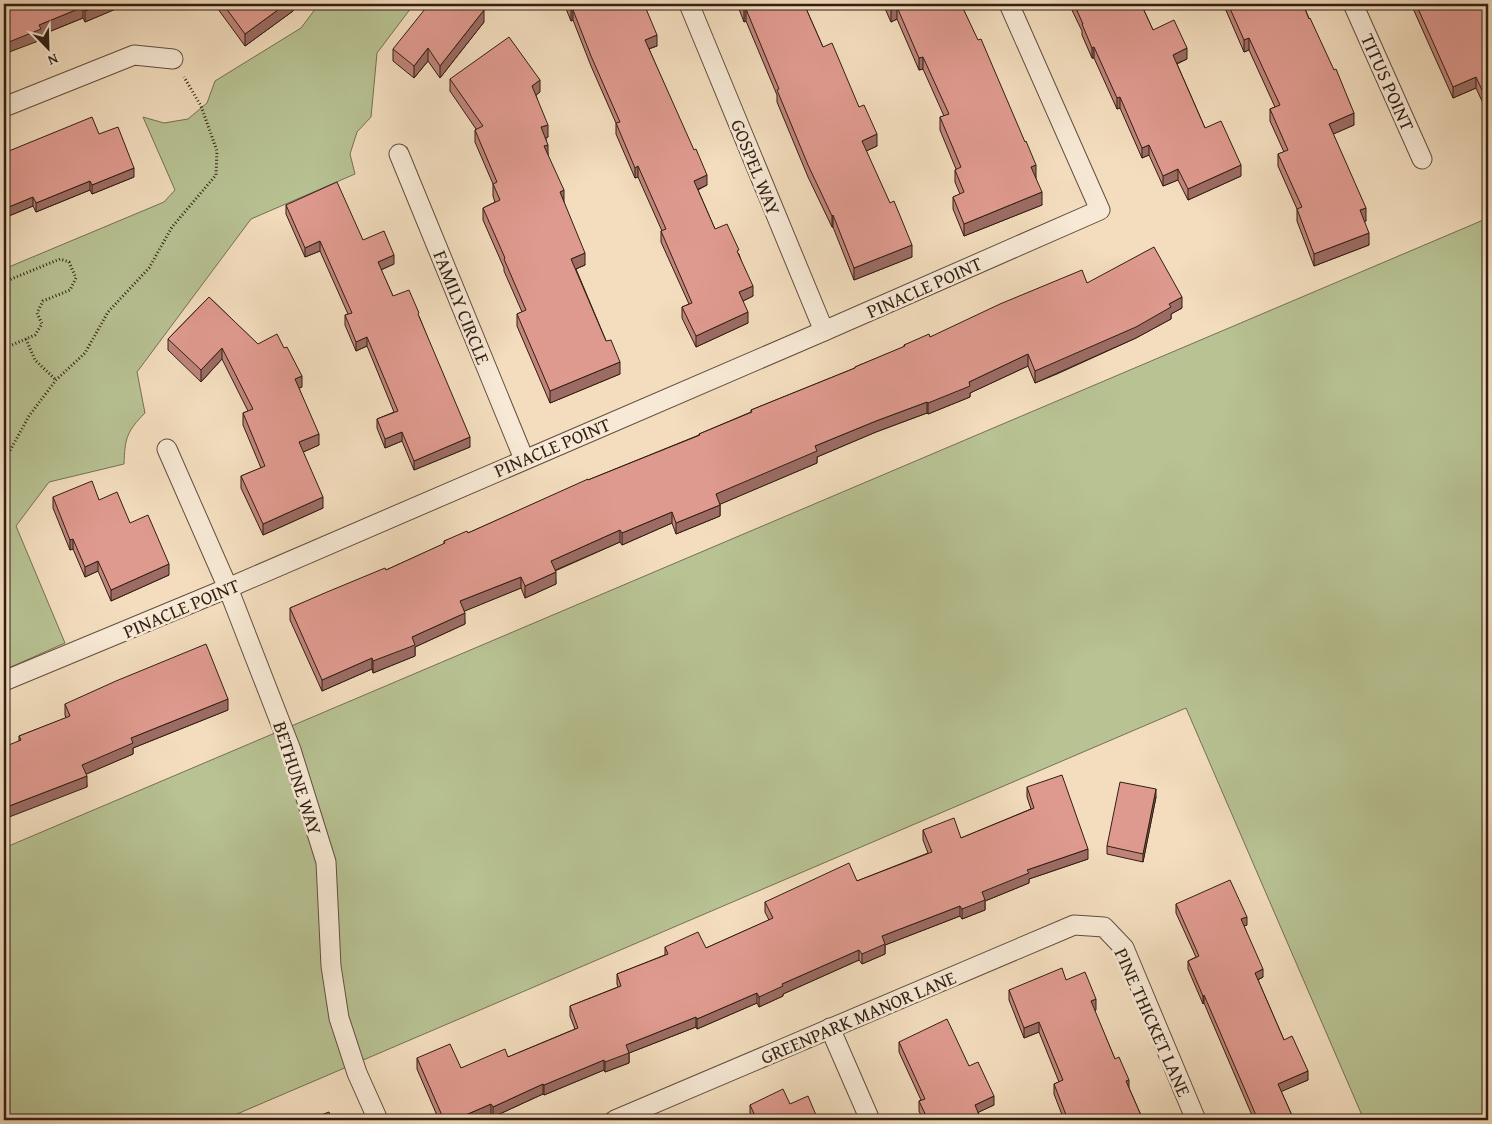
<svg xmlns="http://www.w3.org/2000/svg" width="1492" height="1124" font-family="'Gentium Book Plus',serif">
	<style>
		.green { fill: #b8c293; stroke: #747053 }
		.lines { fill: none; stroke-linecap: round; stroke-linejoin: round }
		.minor-casing { stroke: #624e3e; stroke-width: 21 }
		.path { stroke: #311f13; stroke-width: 3; stroke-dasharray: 1 2.5; stroke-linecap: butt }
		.minor { stroke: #f7e9d5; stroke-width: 19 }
		.wall { fill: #c0847b; stroke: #311f13 }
		.shaded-wall { fill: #9c6c64; stroke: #311f13 }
		.building { fill: #df9a8f; stroke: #311f13 }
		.labels { text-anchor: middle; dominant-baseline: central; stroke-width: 5; stroke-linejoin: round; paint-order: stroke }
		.street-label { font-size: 19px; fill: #311f13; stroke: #f7e9d5 }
	</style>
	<rect width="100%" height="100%" fill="#f3ddbe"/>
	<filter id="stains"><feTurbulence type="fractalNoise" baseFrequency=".004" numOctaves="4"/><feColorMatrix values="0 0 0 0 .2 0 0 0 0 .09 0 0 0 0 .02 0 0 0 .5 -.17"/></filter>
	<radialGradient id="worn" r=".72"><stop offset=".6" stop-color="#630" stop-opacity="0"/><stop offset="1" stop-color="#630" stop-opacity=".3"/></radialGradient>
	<g class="green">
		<path d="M319 4H414L377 53 371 117 357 132 350 154 355 174 251 219 137 372 145 413C126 432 125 439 124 464L49 482 16 526 65 643 4 670V269L164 202 175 190 143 117 164 123 188 119 207 103 215 81 301 28Z"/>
		<polygon points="1488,218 1488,1120 1364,1120 1186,708 223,1120 4,1120 4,848"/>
	</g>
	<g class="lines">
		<defs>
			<g id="minor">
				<polyline points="689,4 824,331"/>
				<polyline points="1353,4 1422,159"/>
				<polyline points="4,107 134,55 173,59"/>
				<polyline points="399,154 524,459"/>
				<polyline points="167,449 228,588 291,750 326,862 331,966 339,1018 357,1073 378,1120"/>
				<polyline points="4,681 228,588 824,331 1100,210 1009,4"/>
				<polyline points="830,1028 870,1120"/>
				<polyline points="615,1120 1074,925 1104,927 1124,948 1196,1120"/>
			</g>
		</defs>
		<use href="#minor" class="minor-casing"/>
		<g class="path">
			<polyline points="4,282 60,259 69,262 76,278 70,290 43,301 37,313 42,324 35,335 12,345 4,342"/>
			<polyline points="26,339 35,360 56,380"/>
			<polyline points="4,459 7,456 29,416 56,380 85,353 108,312 149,268 172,227 216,175 217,151 201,106 184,77"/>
		</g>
		<use href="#minor" class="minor"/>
	</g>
	<g class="wall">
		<polygon points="4,4 124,5 85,22 83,18 41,35 41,40"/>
		<polygon points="218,4 293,4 293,11 245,46 218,9"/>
		<polygon points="564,4 644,4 657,46 649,49 707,185 698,190 715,229 739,254 753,296 743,301 748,323 696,347 682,318 682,307 689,304 661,242 661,231 662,231 638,177 635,178 616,134 616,123 591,66 573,20 571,21"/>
		<polygon points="737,4 804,4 823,47 859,107 877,146 866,151 912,257 854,280 833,227 832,227 808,177 777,102 777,95 746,21 744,22"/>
		<polygon points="883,4 961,4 1036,177 1036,178 1042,205 964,236 953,209 953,197 960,194 955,182 955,170 956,169 940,130 940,117 944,116 923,69 919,70 897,19 891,22"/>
		<polygon points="1069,4 1141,4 1153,30 1187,59 1177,64 1205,128 1241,176 1188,200 1178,180 1163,186 1149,155 1142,158 1120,108 1117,109 1094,58 1092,58 1082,35 1082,31"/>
		<polygon points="1225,4 1303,4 1354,125 1333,134 1366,221 1364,221 1369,245 1314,266 1297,221 1297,209 1278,166 1278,154 1284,152 1270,121 1270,109 1275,107 1249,50 1244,52 1225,8"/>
		<polygon points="1411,4 1488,4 1488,114 1476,88 1453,98"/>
		<polygon points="484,22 440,78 428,61 414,78 393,61 393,49"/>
		<polygon points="450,79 540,92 536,95 548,137 546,138 548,155 585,265 576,269 620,374 550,403 517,326 517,314 522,312 504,271 504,268 483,220 483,208 495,202 493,196 493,184 475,142 475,130 476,129 450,91"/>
		<polygon points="99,134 134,177 92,194 90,190 36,212 33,206 4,218"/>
		<polygon points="286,205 363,240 394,264 381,270 393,296 419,316 470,447 414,470 402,441 385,448 377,428 377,419 394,412 367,346 356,351 345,325 345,315 348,314 320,251 305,257 286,214"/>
		<polygon points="1087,283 1182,308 1171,314 1171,319 1136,338 1057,374 1035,383 1028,366 970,393 970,397 928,414 927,413 876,432 817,457 817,463 720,504 720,516 676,534 672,523 622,545 620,542 555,571 556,584 525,598 521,588 464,611 465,624 415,647 415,656 373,673 372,669 322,691 290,620 290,608 386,570 444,544 444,541 468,533 588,480 699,435 699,434 751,412 751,410 855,368 855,367 904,347 904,345 930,337"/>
		<polygon points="209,297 302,387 299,388 319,445 303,452 323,508 263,535 241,488 241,476 261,468 243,425 243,413 248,411 222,359 201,382 168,350 168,339"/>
		<polygon points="53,497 99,500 130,523 169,575 111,601 98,571 85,577 73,549 70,550 53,508"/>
		<polygon points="65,704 228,710 133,748 133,754 86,774 87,787 19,741 19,736 66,718 65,715"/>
		<polygon points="1027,787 1088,859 1029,879 1029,883 985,901 985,910 962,919 960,916 885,945 885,954 862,964 859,960 783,994 783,996 759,1007 757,1003 697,1029 696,1027 629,1053 629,1063 605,1072 604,1070 544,1095 543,1094 493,1117 491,1114 477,1120 439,1120 417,1069 417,1058 461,1068 508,1057 575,1029 570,1016 570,1006 618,987 617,984 617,974 665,955 665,947 706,948 769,920 765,912 765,902 857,881 928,853 923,840 923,830 961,838 1031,809 1027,797"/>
		<polygon points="1156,797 1143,862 1107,854 1107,846"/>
		<polygon points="1176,904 1247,925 1244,926 1263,977 1258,980 1284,1040 1308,1080 1281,1091 1294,1120 1254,1120 1204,1003 1203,1004 1188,969 1188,961 1196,957 1176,913"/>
		<polygon points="1066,980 1096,1010 1094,1010 1115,1059 1129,1088 1143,1120 1064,1120 1054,1094 1054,1084 1059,1082 1039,1032 1024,1038 1009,1000 1009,990"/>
		<polygon points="899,1042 969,1066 994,1105 978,1112 981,1120 923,1120 919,1111 919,1101 921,1100 899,1052"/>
		<polygon points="790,1104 818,1120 753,1120 750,1113 750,1105"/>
	</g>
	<g class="shaded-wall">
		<polygon points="102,4 128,4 85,22 85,11"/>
		<polygon points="286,4 293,4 293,11 245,46 245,34"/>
		<polygon points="83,7 83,18 41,35 41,40 4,54 4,44 39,25"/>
		<polygon points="897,7 897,19 891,22 891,10"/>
		<polygon points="746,9 746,21 744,22 744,10"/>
		<polygon points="484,10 484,22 440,78 440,66"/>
		<polygon points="571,10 573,10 573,20 571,21"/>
		<polygon points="657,35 657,46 645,50 645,40"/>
		<polygon points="1249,38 1249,50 1244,52 1244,40"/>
		<polygon points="1094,47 1094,58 1092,58 1092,48"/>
		<polygon points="428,48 428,61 414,78 414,66"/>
		<polygon points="1187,48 1187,59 1173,65 1173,55"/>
		<polygon points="923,57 923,69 919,70 919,58"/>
		<polygon points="1476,77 1476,88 1453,98 1453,87"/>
		<polygon points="540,80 540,92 532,98 532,86"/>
		<polygon points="1120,97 1120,108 1117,109 1117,98"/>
		<polygon points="1354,113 1354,125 1329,136 1329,124"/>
		<polygon points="548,125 548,137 541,140 541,127"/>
		<polygon points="877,134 877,146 862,153 862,141"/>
		<polygon points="548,145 548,157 544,146"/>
		<polygon points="1149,145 1149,155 1142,158 1142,148"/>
		<polygon points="1036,165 1036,177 1031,180 1031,167"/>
		<polygon points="1241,165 1241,176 1188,200 1188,189"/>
		<polygon points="638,166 638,177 635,178 635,168"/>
		<polygon points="134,168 134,177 92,194 92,185"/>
		<polygon points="1178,169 1178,180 1163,186 1163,176"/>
		<polygon points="707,175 707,185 694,191 694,181"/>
		<polygon points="90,181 90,190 36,212 36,203"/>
		<polygon points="564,190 564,202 560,192"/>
		<polygon points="1042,192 1042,205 964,236 964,224"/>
		<polygon points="33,197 33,206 4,218 4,209"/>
		<polygon points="1366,208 1366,221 1360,223 1360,210"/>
		<polygon points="833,215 833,227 832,227 832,216"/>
		<polygon points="1369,233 1369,245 1314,266 1314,254"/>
		<polygon points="320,241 320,251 305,257 305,248"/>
		<polygon points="912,245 912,257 854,280 854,268"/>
		<polygon points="585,253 585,265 571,271 571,259"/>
		<polygon points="394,255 394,264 378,271 378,262"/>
		<polygon points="753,286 753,296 739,303 739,292"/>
		<polygon points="1182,297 1182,308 1171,314 1171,319 1136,338 1035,383 1035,371 1169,304"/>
		<polygon points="748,312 748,323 696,347 696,336"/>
		<polygon points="367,337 367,346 356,351 356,342"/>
		<polygon points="222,348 222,359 201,382 201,370"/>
		<polygon points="1028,354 1028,366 970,393 970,397 928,414 928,403 969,382"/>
		<polygon points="620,362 620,374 550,403 550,391"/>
		<polygon points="302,376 302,387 295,390 295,379"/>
		<polygon points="927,402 927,413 876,432 817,457 817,463 716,506 716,494 815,446 876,421"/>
		<polygon points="402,432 402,441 385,448 385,439"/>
		<polygon points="319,434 319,445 299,454 299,442"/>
		<polygon points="470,437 470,447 414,470 414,461"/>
		<polygon points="323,497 323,508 263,535 263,524"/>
		<polygon points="720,505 720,516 676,534 676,523"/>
		<polygon points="672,512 672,523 622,545 622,533"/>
		<polygon points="620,530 620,542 551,572 551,561"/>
		<polygon points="73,539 73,549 70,550 70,540"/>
		<polygon points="98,561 98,571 85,577 85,567"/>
		<polygon points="169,564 169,575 111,601 111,590"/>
		<polygon points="556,572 556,584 525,598 525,586"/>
		<polygon points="521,577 521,588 460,613 460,601"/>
		<polygon points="465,613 465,624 415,647 415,656 373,673 373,661 412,637"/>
		<polygon points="372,658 372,669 322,691 322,680"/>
		<polygon points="228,699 228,710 133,748 133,754 82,776 82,765 131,738"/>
		<polygon points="87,776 87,787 4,819 4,808"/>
		<polygon points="1156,789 1156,797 1143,862 1143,854"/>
		<polygon points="1088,849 1088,859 1029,879 1029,883 985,901 985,910 962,919 962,909 982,892 1027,870"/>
		<polygon points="960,906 960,916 885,945 885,954 862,964 862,954 882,936"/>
		<polygon points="1247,917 1247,925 1241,927 1241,919"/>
		<polygon points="859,950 859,960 783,994 783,996 759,1007 759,997 782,984"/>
		<polygon points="1263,969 1263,977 1255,981 1255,973"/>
		<polygon points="757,993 757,1003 697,1029 697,1019"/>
		<polygon points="1204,995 1204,1003 1203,1004 1203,996"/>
		<polygon points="1096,999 1096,1010 1091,1012 1091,1001"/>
		<polygon points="696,1017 696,1027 629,1053 629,1063 605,1072 605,1062 626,1045"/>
		<polygon points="1039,1022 1039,1032 1024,1038 1024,1028"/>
		<polygon points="604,1060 604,1070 544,1095 544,1085"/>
		<polygon points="1308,1071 1308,1080 1278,1093 1278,1084"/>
		<polygon points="1129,1080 1129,1091 1126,1081"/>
		<polygon points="543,1084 543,1094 493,1117 493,1107"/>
		<polygon points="994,1096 994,1105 975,1114 975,1105"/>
		<polygon points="491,1104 491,1114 477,1120 454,1120"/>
		<polygon points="1080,1115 1080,1120 1068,1120"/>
	</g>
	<g class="building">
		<polygon points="4,4 102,4 85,11 83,7 39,25 41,29 4,44"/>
		<polygon points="223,4 286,4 245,34"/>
		<polygon points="429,4 476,4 484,10 440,66 428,48 414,66 393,49"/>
		<polygon points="568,4 644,4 657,35 645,40 694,150 696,149 707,175 694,181 715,229 727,224 739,250 737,251 753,286 739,292 748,312 696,336 682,307 692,303 661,231 666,229 638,166 635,168 616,123 620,122 591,56 573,10 571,10"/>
		<polygon points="742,4 804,4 823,47 832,43 859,107 864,105 877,134 862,141 890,203 894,201 912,245 854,268 833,215 832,216 808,165 777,90 779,89 746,9 744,10"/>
		<polygon points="888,4 961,4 978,40 981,39 1025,142 1026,141 1036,165 1031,167 1042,192 964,224 953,197 964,192 955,170 961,167 940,117 949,114 923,57 919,58 897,7 891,10"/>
		<polygon points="1074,4 1141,4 1153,30 1174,20 1187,48 1173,55 1205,128 1221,121 1241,165 1188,189 1178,169 1163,176 1149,145 1142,148 1120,97 1117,98 1094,47 1092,48 1082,24 1083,24"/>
		<polygon points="1228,4 1303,4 1309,19 1310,18 1334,70 1336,69 1354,113 1329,124 1366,208 1360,210 1369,233 1314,254 1297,209 1302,207 1278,154 1288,150 1270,109 1280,105 1249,38 1244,40"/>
		<polygon points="1416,4 1488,4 1488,103 1476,77 1453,87"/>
		<polygon points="509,37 540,80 532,86 548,125 541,127 548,145 544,146 564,190 560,192 585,253 571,259 606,341 611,340 620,362 550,391 517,314 526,310 504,259 505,258 483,208 500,200 493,184 497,182 475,130 483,126 450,79"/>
		<polygon points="92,117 99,134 118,127 134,168 92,185 90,181 36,203 33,197 4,209 4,153"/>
		<polygon points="337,182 363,240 384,231 394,255 378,262 393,296 409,290 419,313 418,314 470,437 414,461 402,432 385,439 377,419 398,411 367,337 356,342 345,315 352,313 320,241 305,248 286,205"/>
		<polygon points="1154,247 1182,297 1169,304 1171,307 1136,327 1035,371 1028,354 969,382 970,386 928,403 927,402 876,421 815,446 817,451 716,494 720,505 676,523 672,512 622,533 620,530 551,561 556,572 525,586 521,577 460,601 465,613 412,637 415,645 373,661 372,658 322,680 290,608 327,592 385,568 386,570 445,543 444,541 467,531 468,533 588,479 588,480 700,435 699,434 752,412 751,410 855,368 855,367 905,346 904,345 929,334 930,337 1000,304 1082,270 1087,283"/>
		<polygon points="209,297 258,344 277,334 284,348 287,347 302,376 295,379 319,434 299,442 323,497 263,524 241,476 265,466 243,413 253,409 222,348 201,370 168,339"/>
		<polygon points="92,481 99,500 117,492 130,523 148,515 169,564 111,590 98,561 85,567 73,539 70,540 53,497"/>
		<polygon points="206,644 228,699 131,738 133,743 82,765 87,776 4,808 4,747 21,740 19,736 70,716 65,704 116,681"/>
		<polygon points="1062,775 1088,849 1027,870 1029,873 982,892 985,900 962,909 960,906 882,936 885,944 862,954 859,950 782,984 783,986 759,997 757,993 697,1019 696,1017 626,1045 629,1053 605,1062 604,1060 544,1085 543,1084 493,1107 491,1104 454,1120 444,1120 417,1058 450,1044 461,1068 505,1049 508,1057 578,1028 570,1006 621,986 617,974 668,954 665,947 698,932 706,948 773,918 765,902 849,863 857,881 932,852 923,830 954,818 961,838 1034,808 1027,787"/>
		<polygon points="1120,782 1156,789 1143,854 1107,846"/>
		<polygon points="1230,880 1247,917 1241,919 1263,969 1255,973 1284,1040 1292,1036 1308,1071 1278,1084 1294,1120 1258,1120 1204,995 1203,996 1188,961 1199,956 1176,904"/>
		<polygon points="1062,968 1066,980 1085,972 1096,999 1091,1001 1115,1059 1119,1057 1129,1080 1126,1081 1143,1120 1082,1120 1080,1115 1068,1120 1054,1084 1063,1080 1039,1022 1024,1028 1009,990"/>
		<polygon points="947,1019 969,1066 978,1062 994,1096 975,1105 981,1120 928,1120 919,1101 925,1099 899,1042"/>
		<polygon points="783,1089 790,1104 808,1096 818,1120 757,1120 750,1105"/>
		<polygon points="329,1112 332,1120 308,1120"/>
	</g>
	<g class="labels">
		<g class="street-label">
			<text transform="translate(1388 82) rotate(66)">TITUS POINT</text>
			<text transform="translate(756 167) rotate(68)">GOSPEL WAY</text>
			<text transform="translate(924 287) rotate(-24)">PINACLE POINT</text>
			<text transform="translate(462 307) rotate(68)">FAMILY CIRCLE</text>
			<text transform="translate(552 447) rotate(-23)">PINACLE POINT</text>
			<text transform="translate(181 608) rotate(-23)">PINACLE POINT</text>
			<text transform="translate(298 778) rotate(72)">BETHUNE WAY</text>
			<text transform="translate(858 1017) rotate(-23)">GREENPARK MANOR LANE</text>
			<text transform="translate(1153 1022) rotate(66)">PINE THICKET LANE</text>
		</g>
	</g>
	<rect width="1492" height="1124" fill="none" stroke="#f3ddbe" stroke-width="20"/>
	<rect x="5" y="5" width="1482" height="1114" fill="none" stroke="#311f13" stroke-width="2.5"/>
	<rect x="10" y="10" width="1472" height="1104" fill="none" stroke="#311f13"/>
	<g transform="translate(48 48) rotate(157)" stroke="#f7e9d5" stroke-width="4" paint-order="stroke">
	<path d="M0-4L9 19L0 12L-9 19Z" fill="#311f13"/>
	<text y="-8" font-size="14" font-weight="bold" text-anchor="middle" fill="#311f13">N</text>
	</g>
	<rect width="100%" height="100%" filter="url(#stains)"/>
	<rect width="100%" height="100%" fill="url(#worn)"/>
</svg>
